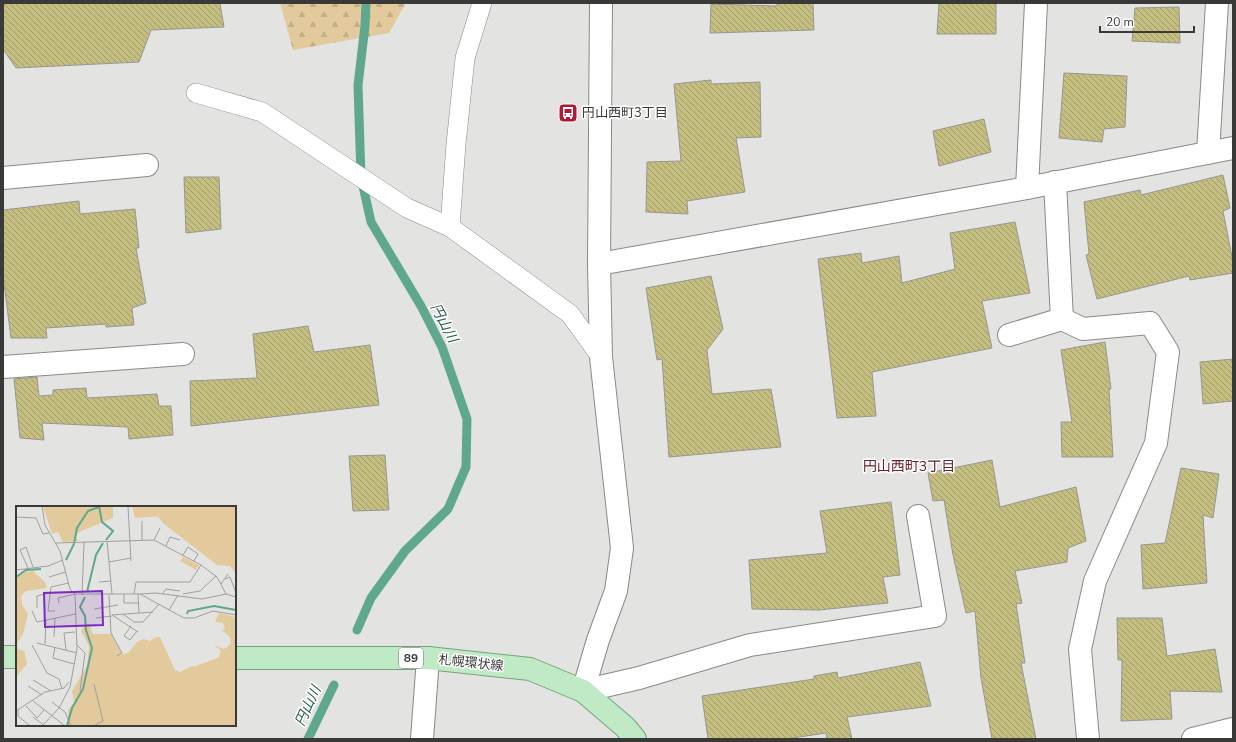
<svg xmlns="http://www.w3.org/2000/svg" width="1236" height="742" font-family="'Nunito Sans','Noto Sans JP',sans-serif">
	<style>
		.forest { fill: url(#forest-firs) }
		.lines { fill: none; stroke-linecap: round; stroke-linejoin: round }
		.stream { stroke: #5fa78d; stroke-width: 9 }
		.building { fill: url(#building-back-hatch); stroke: #979693 }
		.lane-casing { stroke: #898a87; stroke-width: 20 }
		.street-casing { stroke: #898a87; stroke-width: 24 }
		.primary-casing { stroke: #75a37a; stroke-width: 24 }
		.lane { stroke: #fff; stroke-width: 19 }
		.street { stroke: #fff; stroke-width: 22 }
		.primary { stroke: #c0e9c5; stroke-width: 22 }
		.labels { text-anchor: middle; dominant-baseline: central; stroke-width: 3; stroke-linejoin: round; paint-order: stroke }
		.shield { fill: #fff; stroke: #747574; stroke-width: 1 }
		.shield-label { font-size: 12px; font-weight: bold; fill: #393a38 }
		.poi-label { font-size: 13px; fill: #393a38; stroke: #fff; text-anchor: start }
		.street-label { font-size: 13px; fill: #393a38; stroke: #fff }
		.water-label { font-size: 14px; font-style: italic; fill: #235c49; stroke: #fff }
		.neighbourhood-label { font-size: 14px; fill: #672127; stroke: #fff }
		.inset-river { fill: none; stroke: #5fa78d; stroke-width: 2 }
		.inset-road { fill: none; stroke: #9fa09d; stroke-width: 1 }
		.view { fill: #7b2cbf; fill-opacity: 0.15; stroke: #7b2cbf; stroke-width: 2 }
		.inset-edge { fill: none; stroke: #393a38; stroke-width: 2 }
	</style>
	<defs>
		<pattern id="forest-firs" width="22" height="20" patternUnits="userSpaceOnUse"><rect width="22" height="20" fill="#e2ca9d"/><path d="M5 1l3.5 6h-7zM16 11l3.5 6h-7z" fill="#c3ae88"/></pattern>
		<pattern id="building-back-hatch" width="6" height="6" patternUnits="userSpaceOnUse"><rect width="6" height="6" fill="#c4bf80"/><path d="M-1 5l2 2M0 0l6 6M5-1l2 2" fill="none" stroke="#a09c6a"/></pattern>
	</defs>
	<rect width="100%" height="100%" fill="#e3e4e1"/>
	<polygon class="forest" points="280,3 406,3 389,33 293,50"/>
	<g class="lines">
		<g class="stream">
			<polyline points="357,630 371,598 405,551 448,509 466,467 467,419 442,347 421,306 371,222 361,177 358,85 365,26 366,3"/>
			<polyline points="308,739 334,685"/>
		</g>
	</g>
	<g class="building">
		<polygon points="3,3 220,3 224,27 151,30 139,62 16,68 3,49"/>
		<polygon points="777,3 813,3 814,30 710,33 711,4 777,6"/>
		<polygon points="939,3 996,3 996,34 937,34"/>
		<polygon points="1179,7 1180,43 1132,41 1135,8"/>
		<polygon points="1064,73 1127,76 1125,127 1104,129 1102,142 1059,138"/>
		<polygon points="711,80 711,84 760,82 761,137 736,138 745,192 687,201 688,214 646,212 647,162 681,161 674,84"/>
		<polygon points="984,119 991,152 939,166 933,131"/>
		<polygon points="1223,175 1230,208 1223,211 1233,262 1233,273 1190,280 1189,276 1097,299 1086,255 1089,254 1084,202 1140,190 1141,195"/>
		<polygon points="184,177 219,177 221,229 186,233"/>
		<polygon points="79,201 80,214 135,209 139,248 136,248 146,303 132,308 134,325 106,327 106,324 46,328 47,338 11,338 3,276 3,210"/>
		<polygon points="1015,222 1030,293 982,301 992,348 872,372 876,416 837,418 818,259 861,253 862,263 899,256 902,283 955,269 950,233"/>
		<polygon points="711,276 723,329 707,350 712,394 771,389 781,447 669,457 662,359 657,360 646,288"/>
		<polygon points="308,326 314,352 370,345 379,405 191,426 190,381 257,378 253,334"/>
		<polygon points="1105,342 1111,389 1109,389 1113,457 1062,457 1061,422 1072,422 1061,350"/>
		<polygon points="1233,359 1233,401 1203,404 1200,362"/>
		<polygon points="37,377 39,396 53,395 53,390 86,388 87,398 157,394 159,406 171,406 173,435 129,439 128,427 42,423 44,440 20,438 14,379"/>
		<polygon points="385,455 389,510 353,511 349,456"/>
		<polygon points="992,460 1000,507 1076,487 1086,541 1068,548 1067,562 1015,571 1022,603 1016,604 1025,663 1021,663 1036,739 992,739 981,678 975,611 966,613 953,555 944,500 933,501 928,473"/>
		<polygon points="1181,468 1219,474 1213,518 1203,515 1207,583 1143,589 1141,545 1165,543"/>
		<polygon points="891,502 900,575 883,577 888,603 819,610 752,609 749,560 827,553 820,511"/>
		<polygon points="1117,618 1162,618 1167,656 1215,649 1222,692 1170,691 1172,719 1121,721 1122,660 1118,660"/>
		<polygon points="920,662 931,706 847,717 852,739 827,739 826,733 786,739 708,739 702,696 814,679 814,676 837,672 838,678"/>
	</g>
	<g class="lines">
		<defs>
			<g id="lane">
				<polyline points="482,3 465,58 456,144 450,227 570,314 601,357"/>
				<polyline points="196,93 262,112 407,208 450,227"/>
			</g>
			<g id="street">
				<polyline points="1208,153 1217,3"/>
				<polyline points="3,178 147,165"/>
				<polyline points="1055,182 1062,319"/>
				<polyline points="1027,188 1036,3"/>
				<polyline points="599,264 1027,188 1233,148"/>
				<polyline points="1009,335 1062,319 1083,329 1150,323 1168,352 1156,443 1095,581 1080,649 1088,739"/>
				<polyline points="3,367 183,354"/>
				<polyline points="583,691 598,640 616,591 622,548 601,357 599,264 601,3"/>
				<polyline points="583,691 639,678 750,645 935,616 918,516"/>
				<polyline points="422,739 428,658"/>
				<polyline points="1193,739 1233,729"/>
			</g>
			<g id="primary">
				<polyline points="3,657 17,657"/>
				<polyline points="235,658 428,658 530,669 583,691 625,727 635,739"/>
			</g>
		</defs>
		<use href="#lane" class="lane-casing"/>
		<use href="#street" class="street-casing"/>
		<use href="#primary" class="primary-casing"/>
		<use href="#lane" class="lane"/>
		<use href="#street" class="street"/>
		<use href="#primary" class="primary"/>
	</g>
	<defs>
		<symbol id="bus-square" viewBox="-11 -11 22 22"><rect x="-9" y="-9" width="18" height="18" rx="4" fill="#af1b36" stroke="#fff"/><path d="M-5-6H5V4H4V6H2V4H-2V6H-4V4H-5ZM-3.5-4V0h7V-4ZM-3.5 1.2v1.5H-2V1.2ZM2 1.2v1.5H3.5V1.2Z" fill="#fff"/></symbol>
	</defs>
	<g fill-rule="evenodd">
		<use href="#bus-square" x="557" y="102" width="22" height="22"/>
	</g>
	<g class="labels">
		<rect class="shield" x="399" y="648" width="24" height="20" rx="3"/>
		<g class="shield-label">
			<text x="411" y="658">89</text>
		</g>
		<g class="poi-label">
			<text x="582" y="113">円山西町3丁目</text>
		</g>
		<g class="street-label">
			<text transform="translate(471 663) rotate(6)">札幌環状線</text>
		</g>
		<g class="water-label">
			<text transform="translate(444 323) rotate(62)">円山川</text>
			<text transform="translate(308 706) rotate(-65)">円山川</text>
		</g>
		<g class="neighbourhood-label">
			<text x="909" y="466">円山西町3丁目</text>
		</g>
	</g>
	<g transform="translate(16 506)">
		<rect width="220" height="220" fill="#e3e4e1"/>
		<path d="M220 0V68L214 60 201 59 148 18 141 9 117 5ZM17 65 29 76 31 82 10 85 5 90 6 99 12 108 7 128 1 137 2 143 8 145 11 158 0 171V72L4 67ZM203 107 220 111V156H194L203 151 205 145 198 139 208 143 215 138 214 131 206 124 209 123 207 117 199 116ZM69 118H73L77 128H95L106 148 112 147 121 136 127 133 134 135 140 131H144L159 164 164 166 176 160 183 161V220H52V204L58 197 56 185 71 160 73 140 65 125Z" fill="#e2ca9d"/>
		<path d="M27 0H97V12L63 26 59 29 62 35 47 36 42 26 36 28ZM116 0H220V5L119 12ZM167 51 183 59 180 64 164 55ZM220 146V220H144L133 188 182 159Z" fill="#e2ca9d"/>
		<path class="inset-river" d="M83 0 86 16 97 25 90 34M50 54 58 38 61 22 72 5 83 1M0 71 10 64 25 63M71 86 80 49 87 37M171 108 172 105 198 100 220 104M51 220 56 202 67 183 76 142 70 124 69 110 64 101 69 91"/>
		<path class="inset-road" d="M26 0 29 19 44 45 54 83 59 88H124L168 112H178L197 105 220 109M112 0 115 55M0 11 20 12 27 28 33 27M126 15V34M138 34 144 22M91 35 96 88M40 37 138 34 185 59 201 71 210 88 220 91M150 40 154 31 164 34M167 49 172 41 182 48 178 55M93 56 115 52M12 62 4 44 10 41 17 61M0 64 32 60 47 54M33 71 50 66M209 73 214 71 220 87M83 76 95 75M205 78 212 68M147 87 150 83 164 85M108 88V97H122M118 88 120 76H174L185 59M122 88 123 107M124 88 140 87 186 93 210 88M167 88 184 85 200 70M66 89 68 36M93 89 95 127 106 147 101 150M43 97 42 92 59 88M21 102V90L35 86M78 103 102 99M153 104 162 89M16 105 21 116 59 108M39 105H32L35 81 53 77M107 108 118 116H127L143 98M96 109 137 106M96 109 122 126M80 112 96 110M115 120 108 130 114 134 121 125M38 131 39 112M21 137 61 147M29 138 30 114M16 139 31 167 43 173 46 183M61 139 69 147 64 185M39 141 37 152 58 158M50 144 48 127 59 126M17 174 35 185M12 180 26 189M17 195 49 220M36 196 49 206 55 220M10 200 21 212 28 204M2 204V210L14 220M0 205 29 186 48 182 53 176M17 211 29 220M26 220 43 202 54 181 61 143 59 88M77 220 87 215 78 178"/>
		<path class="view" d="M86 85 87 119 29 121 28 87Z"/>
		<rect width="220" height="220" class="inset-edge"/>
	</g>
	<rect width="1236" height="742" fill="none" stroke="#393a38" stroke-width="8"/>
	<path d="M1100 26v6h94v-6" fill="none" stroke="#393a38" stroke-width="2"/>
	<text x="1106" y="26" font-size="12" fill="#393a38" stroke="#ffffff" stroke-width="3" paint-order="stroke">20 m</text>
</svg>
